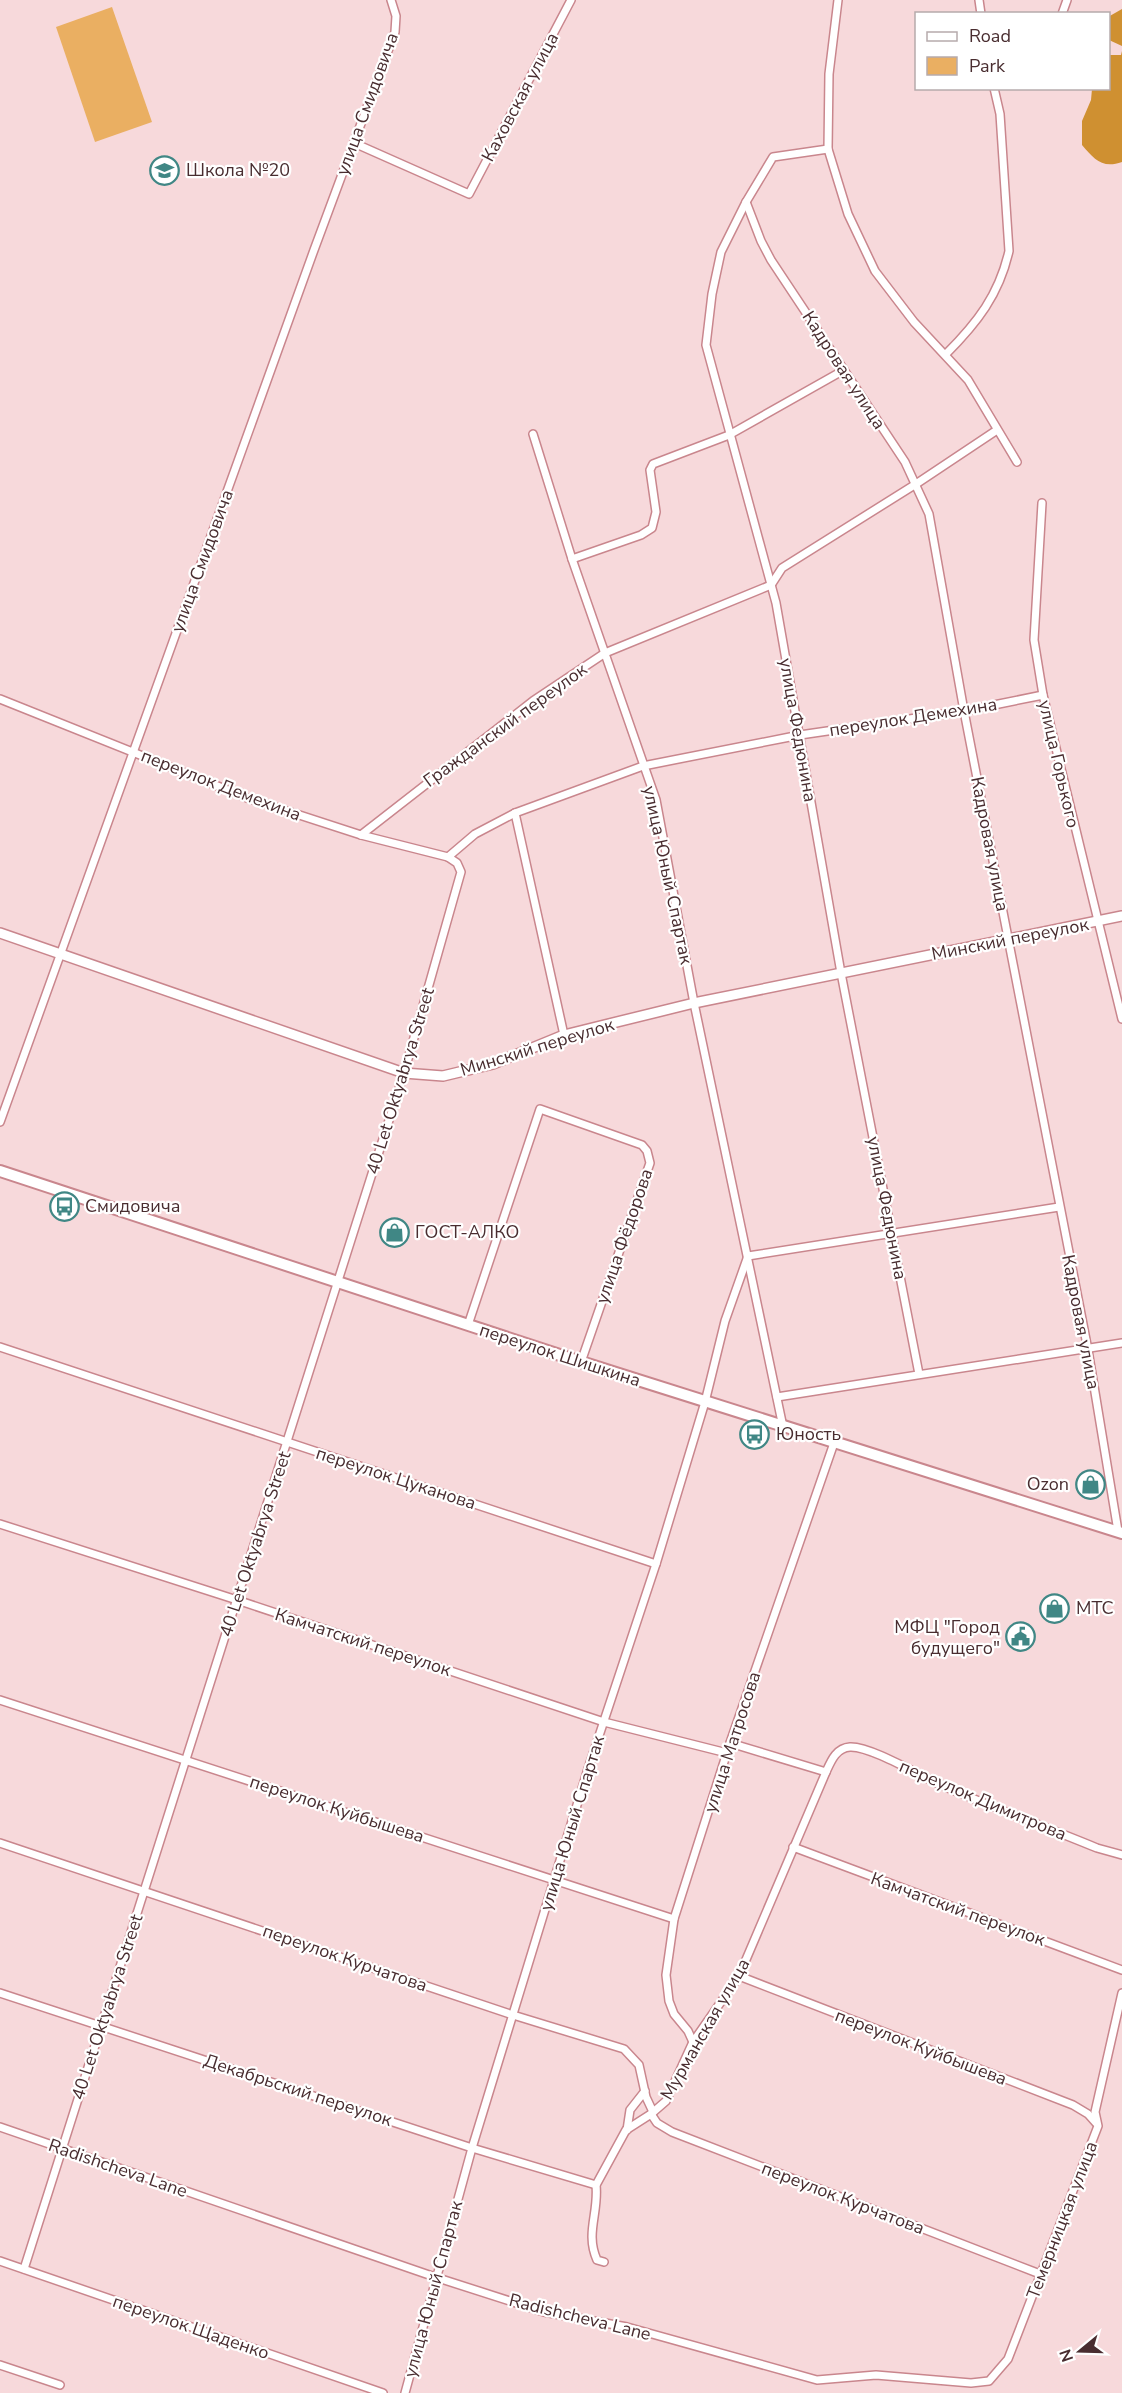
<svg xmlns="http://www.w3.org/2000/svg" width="1122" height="2393" font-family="'Nunito Sans',sans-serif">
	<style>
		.green { fill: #eaaf62 }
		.forest { fill: #cf9031 }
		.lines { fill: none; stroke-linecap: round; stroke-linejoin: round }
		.minor-casing { stroke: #c9868d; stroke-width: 10 }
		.tertiary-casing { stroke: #c9868d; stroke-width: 12 }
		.secondary-casing { stroke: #c9868d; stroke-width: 14 }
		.minor { stroke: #fff; stroke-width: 7 }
		.tertiary { stroke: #fff; stroke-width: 9 }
		.secondary { stroke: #fff; stroke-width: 10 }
		.labels { text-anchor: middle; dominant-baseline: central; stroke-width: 4.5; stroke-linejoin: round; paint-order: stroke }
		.street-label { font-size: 18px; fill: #492d30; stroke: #fff }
		.poi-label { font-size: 18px; fill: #492d30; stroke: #fff; text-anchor: start }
	</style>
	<rect width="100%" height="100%" fill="#f7d9db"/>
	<polygon class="green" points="112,7 152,122 95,142 56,27"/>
	<g class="forest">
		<polygon points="1122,9 1122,46 1109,40 1108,17"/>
		<path d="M1122 51V162C1102 169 1094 159 1082 145V121L1091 100 1092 89 1108 88 1109 55H1121Z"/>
	</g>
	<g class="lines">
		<defs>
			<g id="minor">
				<polyline points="838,0 829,74 828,149 848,214 875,271 914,322 968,380 1017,462"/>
				<polyline points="979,0 981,14"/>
				<polyline points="1062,14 1067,0"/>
				<polyline points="354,143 469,194 571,0"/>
				<polyline points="828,149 773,157 746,202 721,252 712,294 706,345 776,603 841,973 919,1374"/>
				<polyline points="746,202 761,241 771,260 905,462 929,514 964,711 1088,1350 1118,1531"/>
				<path d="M946 354C977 323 999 295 1009 251L1000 114 994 88"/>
				<polyline points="533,434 572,559 656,800 694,1003 783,1427"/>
				<polyline points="1042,503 1034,640 1043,695 1122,1019"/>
				<polyline points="572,559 641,535 652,528 656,512 650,470 653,464 729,435 844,370"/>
				<polyline points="0,699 250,799 361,835 448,857"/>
				<polyline points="515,813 564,1035"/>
				<polyline points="361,835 533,701 605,653 771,585 782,568 916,484 997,430"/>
				<polyline points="0,1122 314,250 395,32 396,16 391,0"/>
				<polyline points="468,1325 540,1109 642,1145 647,1151 650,1163 581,1362"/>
				<polyline points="0,1347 656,1564"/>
				<polyline points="777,1397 1122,1343"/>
				<polyline points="0,1524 237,1600 604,1722 727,1753"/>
				<polyline points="0,1700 674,1919"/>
				<polyline points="730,1743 826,1772"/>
				<polyline points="0,1843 513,2015 624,2049 639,2065 646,2097 653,2112"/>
				<polyline points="793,1847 1122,1970"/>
				<polyline points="739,1976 1073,2105 1088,2114 1096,2123"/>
				<polyline points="0,1993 472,2148 596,2185"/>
				<polyline points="693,2042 688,2031 674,2014 669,2001 666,1975 674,1919 730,1743 834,1443"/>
				<polyline points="651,2114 657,2123 672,2132 1040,2274"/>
				<polyline points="0,2127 435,2277 544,2312 627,2327 817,2380 876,2375 971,2383 989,2381 1008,2359 1098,2126 1095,2112 1122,1993"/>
				<polyline points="627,2130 630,2110 645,2091"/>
				<polyline points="0,2261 383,2393"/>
				<path d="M604 2262 597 2260C585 2233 599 2213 596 2185L626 2130 651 2114 666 2101 693 2042 739 1976 826 1772C831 1761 836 1748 850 1747 871 1746 922 1777 943 1786 994 1808 1046 1827 1097 1848L1122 1855"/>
				<polyline points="24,2269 404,1073 461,872 457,863 448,857 475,834 515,813 643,766 800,735 964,711 1043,695"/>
				<polyline points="0,2365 60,2385"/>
				<polyline points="405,2393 472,2148 588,1769 656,1564 705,1402 725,1321 748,1256 1059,1207"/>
			</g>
			<polyline id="tertiary" points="0,933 404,1073 443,1076 493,1064 564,1035 694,1003 1122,916"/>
			<polyline id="secondary" points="0,1171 581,1362 1122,1533"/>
		</defs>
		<use href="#minor" class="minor-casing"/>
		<use href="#tertiary" class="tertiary-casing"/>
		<use href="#secondary" class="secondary-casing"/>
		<use href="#minor" class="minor"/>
		<use href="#tertiary" class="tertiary"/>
		<use href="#secondary" class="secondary"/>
	</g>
	<defs>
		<symbol id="school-ring" viewBox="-11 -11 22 22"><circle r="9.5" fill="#fff" stroke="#408785" stroke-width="1.5"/><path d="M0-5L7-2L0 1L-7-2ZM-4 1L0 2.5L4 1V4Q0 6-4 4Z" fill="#408785"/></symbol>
		<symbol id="bus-ring" viewBox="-11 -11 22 22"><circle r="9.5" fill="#fff" stroke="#408785" stroke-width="1.5"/><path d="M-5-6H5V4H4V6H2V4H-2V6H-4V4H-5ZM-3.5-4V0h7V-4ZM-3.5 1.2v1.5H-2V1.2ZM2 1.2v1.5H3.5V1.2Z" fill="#408785"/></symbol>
		<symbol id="shop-ring" viewBox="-11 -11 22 22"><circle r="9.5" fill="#fff" stroke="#408785" stroke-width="1.5"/><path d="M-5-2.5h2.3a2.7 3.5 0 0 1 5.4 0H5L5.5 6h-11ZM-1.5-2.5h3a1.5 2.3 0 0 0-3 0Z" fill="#408785"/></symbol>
		<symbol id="civic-ring" viewBox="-11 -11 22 22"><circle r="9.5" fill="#fff" stroke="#408785" stroke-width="1.5"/><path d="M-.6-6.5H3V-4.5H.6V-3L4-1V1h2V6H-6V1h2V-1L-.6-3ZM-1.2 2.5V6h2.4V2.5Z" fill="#408785"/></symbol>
	</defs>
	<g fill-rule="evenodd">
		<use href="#school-ring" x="148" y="154" width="33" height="33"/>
		<use href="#bus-ring" x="48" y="1190" width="33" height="33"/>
		<use href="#shop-ring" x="378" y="1216" width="33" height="33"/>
		<use href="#bus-ring" x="738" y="1418" width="33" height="33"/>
		<use href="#shop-ring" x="1074" y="1468" width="33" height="33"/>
		<use href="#shop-ring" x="1038" y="1592" width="33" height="33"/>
		<use href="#civic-ring" x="1004" y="1620" width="33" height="33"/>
	</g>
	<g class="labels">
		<g class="street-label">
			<text transform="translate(520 97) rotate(-62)">Каховская улица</text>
			<text transform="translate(367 104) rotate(-70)">улица Смидовича</text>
			<text transform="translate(844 370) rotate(57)">Кадровая улица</text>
			<text transform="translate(202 561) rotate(-70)">улица Смидовича</text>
			<text transform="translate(913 717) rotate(-9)">переулок Демехина</text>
			<text transform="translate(505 725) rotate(-36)">Гражданский переулок</text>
			<text transform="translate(798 730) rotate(80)">улица Федюнина</text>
			<text transform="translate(1059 764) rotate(77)">улица Горького</text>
			<text transform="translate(221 785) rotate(21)">переулок Демехина</text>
			<text transform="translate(990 844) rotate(79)">Кадровая улица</text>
			<text transform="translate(668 875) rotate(78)">улица Юный Спартак</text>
			<text transform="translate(1010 939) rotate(-11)">Минский переулок</text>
			<text transform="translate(537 1047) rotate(-17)">Минский переулок</text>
			<text transform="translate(400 1081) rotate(-73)">40 Let Oktyabrya Street</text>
			<text transform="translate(887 1208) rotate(79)">улица Федюнина</text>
			<text transform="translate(624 1236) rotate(-71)">улица Фёдорова</text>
			<text transform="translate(1081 1322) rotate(79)">Кадровая улица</text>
			<text transform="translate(560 1355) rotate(18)">переулок Шишкина</text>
			<text transform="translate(396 1478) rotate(18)">переулок Цуканова</text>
			<text transform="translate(255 1544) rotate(-72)">40 Let Oktyabrya Street</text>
			<text transform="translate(363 1642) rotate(18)">Камчатский переулок</text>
			<text transform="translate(732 1742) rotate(-72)">улица Матросова</text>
			<text transform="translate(983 1800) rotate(23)">переулок Димитрова</text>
			<text transform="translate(337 1809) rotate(18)">переулок Куйбышева</text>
			<text transform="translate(572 1823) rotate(-73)">улица Юный Спартак</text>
			<text transform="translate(958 1909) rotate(20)">Камчатский переулок</text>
			<text transform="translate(345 1958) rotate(19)">переулок Курчатова</text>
			<text transform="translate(107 2007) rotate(-72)">40 Let Oktyabrya Street</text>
			<text transform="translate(705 2029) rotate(-60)">Мурманская улица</text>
			<text transform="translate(921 2047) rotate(21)">переулок Куйбышева</text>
			<text transform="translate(298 2090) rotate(18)">Декабрьский переулок</text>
			<text transform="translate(118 2168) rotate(19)">Radishcheva Lane</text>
			<text transform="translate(843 2198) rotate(21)">переулок Курчатова</text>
			<text transform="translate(1062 2220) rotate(-69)">Темерницкая улица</text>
			<text transform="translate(433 2289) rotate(-75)">улица Юный Спартак</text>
			<text transform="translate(580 2317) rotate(14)">Radishcheva Lane</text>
			<text transform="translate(191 2327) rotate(19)">переулок Щаденко</text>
		</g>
		<g class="poi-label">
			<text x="186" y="170">Школа №20</text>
			<text x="85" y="1206">Смидовича</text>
			<text x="415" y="1232">ГОСТ-АЛКО</text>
			<text x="776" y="1434">Юность</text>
			<text x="1069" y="1484" text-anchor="end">Ozon</text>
			<text x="1076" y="1608">МТС</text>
			<text x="1000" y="1627" text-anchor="end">МФЦ "Город<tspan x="1000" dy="21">будущего"</tspan></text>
		</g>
	</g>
	<rect x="915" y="12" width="195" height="78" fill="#ffffff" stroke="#b6abac" stroke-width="1.5"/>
	<rect x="927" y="32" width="30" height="9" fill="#ffffff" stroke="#b6abac" stroke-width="1.5"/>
	<text x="969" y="42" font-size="18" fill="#492d30">Road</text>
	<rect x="927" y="57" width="30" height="18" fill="#eaaf62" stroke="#b6abac" stroke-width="1.5"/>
	<text x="969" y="72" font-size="18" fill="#492d30">Park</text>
	<g transform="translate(1080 2351) rotate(251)" stroke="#ffffff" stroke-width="4.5" paint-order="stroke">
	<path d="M0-4.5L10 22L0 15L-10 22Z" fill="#492d30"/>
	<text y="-9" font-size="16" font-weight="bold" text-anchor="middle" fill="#492d30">N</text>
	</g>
</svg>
